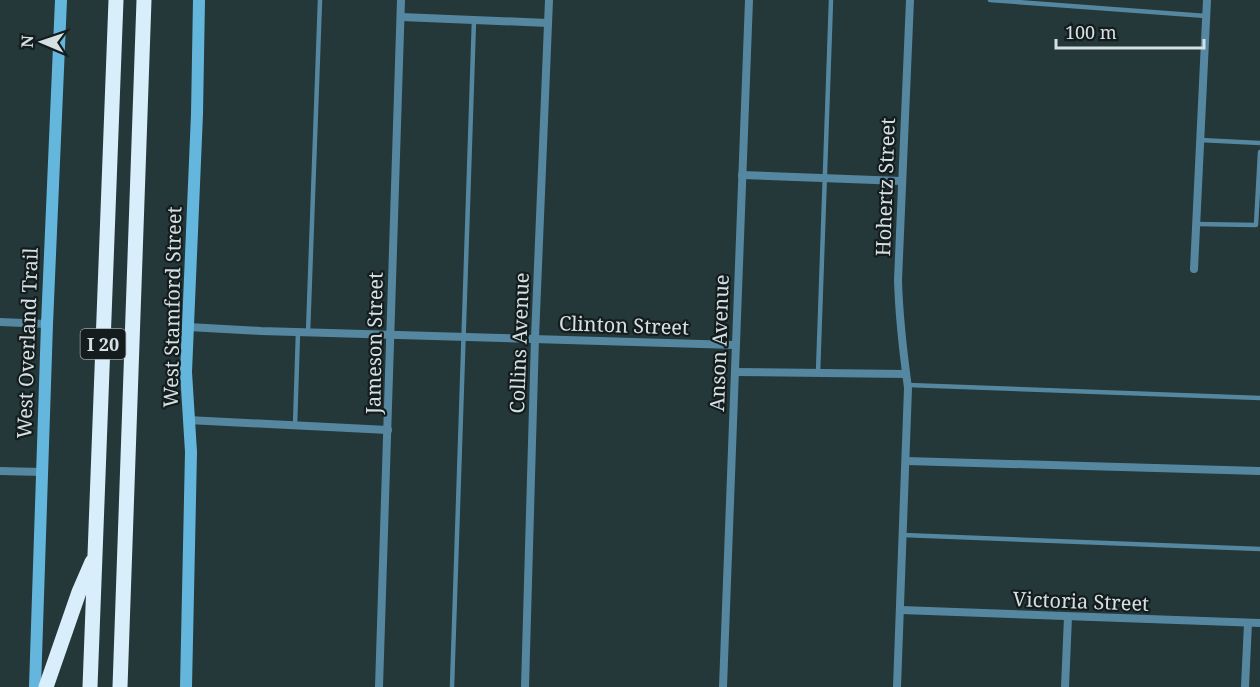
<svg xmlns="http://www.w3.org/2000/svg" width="1260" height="687" font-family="'Noto Serif',serif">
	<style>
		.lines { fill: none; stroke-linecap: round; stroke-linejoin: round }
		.lane { stroke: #5687a0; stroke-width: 4.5 }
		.street { stroke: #5687a0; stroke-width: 8 }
		.secondary { stroke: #65b6dd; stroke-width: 12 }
		.highway { stroke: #d8eefa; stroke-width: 15 }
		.labels { text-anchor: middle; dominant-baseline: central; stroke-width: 4.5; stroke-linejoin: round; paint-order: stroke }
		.shield { fill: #141c1e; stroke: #9ba5a7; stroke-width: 1.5 }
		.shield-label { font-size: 18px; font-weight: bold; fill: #d5e0e2 }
		.street-label { font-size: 20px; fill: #d5e0e2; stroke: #141c1e }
	</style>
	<rect width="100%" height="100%" fill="#243739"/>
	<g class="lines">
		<g class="lane">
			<polyline points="990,0 1206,16"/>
			<polyline points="1200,140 1260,143"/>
			<polyline points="1196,224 1256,225 1260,152"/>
			<polyline points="308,333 320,0"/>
			<polyline points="818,373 831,0"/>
			<polyline points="908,385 1260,398"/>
			<polyline points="295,426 298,332"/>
			<polyline points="903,535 1260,549"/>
			<polyline points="452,687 474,20"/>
		</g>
		<g class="street">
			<polyline points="401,17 548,23"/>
			<polyline points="742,175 901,181"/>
			<polyline points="1194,269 1207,0"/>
			<polyline points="0,322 47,324"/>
			<polyline points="188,327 261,331 735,345"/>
			<polyline points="735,372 906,374"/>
			<polyline points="188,420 388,430"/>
			<polyline points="906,461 1260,471"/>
			<polyline points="0,471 42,472"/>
			<polyline points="901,610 1260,623"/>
			<polyline points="379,687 401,0"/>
			<polyline points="525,687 535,338 549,0"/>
			<polyline points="723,687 749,0"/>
			<path d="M897 687 908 388C903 351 899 317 898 280L910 0"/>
			<polyline points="1065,687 1068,617"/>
			<polyline points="1245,687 1248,623"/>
		</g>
		<g class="secondary">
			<polyline points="35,687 47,324 61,0"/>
			<polyline points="186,687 191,452 186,372 197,114 199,0"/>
		</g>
		<g class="highway">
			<polyline points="46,687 79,592 92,562"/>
			<polyline points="90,687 116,0"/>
			<polyline points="120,687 144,0"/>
		</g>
	</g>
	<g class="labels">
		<rect class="shield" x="80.5" y="329" width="45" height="30" rx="4.5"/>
		<g class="shield-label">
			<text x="103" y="344">I 20</text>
		</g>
		<g class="street-label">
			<text transform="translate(885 187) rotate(-88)">Hohertz Street</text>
			<text transform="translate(172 307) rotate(-89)">West Stamford Street</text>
			<text transform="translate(624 325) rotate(2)">Clinton Street</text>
			<text transform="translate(27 343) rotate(-88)">West Overland Trail</text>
			<text transform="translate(374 343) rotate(-89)">Jameson Street</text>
			<text transform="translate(519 343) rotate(-88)">Collins Avenue</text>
			<text transform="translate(719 343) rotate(-88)">Anson Avenue</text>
			<text transform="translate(1081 601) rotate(2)">Victoria Street</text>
		</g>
	</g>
	<g transform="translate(42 42) rotate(272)" stroke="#141c1e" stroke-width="4.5" paint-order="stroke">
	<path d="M0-4.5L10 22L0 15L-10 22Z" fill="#d5e0e2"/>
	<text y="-9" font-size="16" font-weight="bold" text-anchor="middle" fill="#d5e0e2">N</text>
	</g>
	<path d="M1056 39v9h148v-9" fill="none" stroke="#d5e0e2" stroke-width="3"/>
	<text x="1065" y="39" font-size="18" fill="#d5e0e2" stroke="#141c1e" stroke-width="4.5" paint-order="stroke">100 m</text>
</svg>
